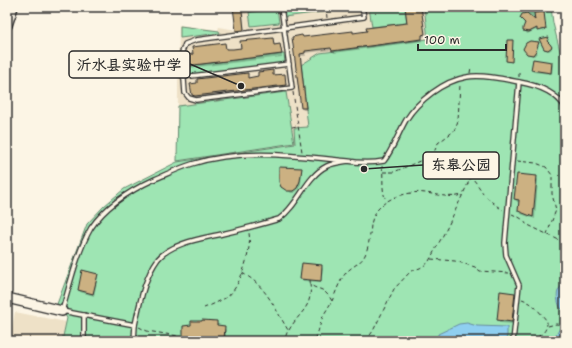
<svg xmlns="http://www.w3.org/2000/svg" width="572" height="348" font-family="'Shantell Sans','LXGW WenKai TC',sans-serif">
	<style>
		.built { fill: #eee1c7 }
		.green { fill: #9ee5b3; stroke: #64886f }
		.water { fill: #8fcff0; stroke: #678da1 }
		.shadow { fill: #0003 }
		.building { fill: #ccb182; stroke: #2b2b2b }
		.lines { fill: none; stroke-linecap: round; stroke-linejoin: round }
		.lane-casing { stroke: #2b2b2b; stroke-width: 6 }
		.secondary-casing { stroke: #2b2b2b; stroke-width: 12 }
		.path { stroke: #2b2b2b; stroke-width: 1; stroke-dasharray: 4 3; stroke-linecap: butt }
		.lane { stroke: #fcf5e5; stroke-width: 3.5 }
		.secondary { stroke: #fcf5e5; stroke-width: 9 }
		.leader { fill: none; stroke: #2b2b2b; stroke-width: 1.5 }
		.callout-dot { fill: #2b2b2b; stroke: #fcf5e5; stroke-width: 1.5 }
		.callout { fill: #fcf5e5; stroke: #2b2b2b; stroke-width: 1.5 }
		.callout-label { font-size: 15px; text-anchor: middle; font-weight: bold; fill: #2b2b2b }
	</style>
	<rect width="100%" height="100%" fill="#fcf5e5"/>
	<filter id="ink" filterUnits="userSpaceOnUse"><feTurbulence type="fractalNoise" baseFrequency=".025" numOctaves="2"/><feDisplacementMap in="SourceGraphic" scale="8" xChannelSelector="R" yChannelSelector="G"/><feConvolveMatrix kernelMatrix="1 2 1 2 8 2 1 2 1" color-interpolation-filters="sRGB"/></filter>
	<g filter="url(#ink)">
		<g class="built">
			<polygon points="233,7 424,7 428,39 320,53 301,65 308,127 296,144 177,162 179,25 218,30 219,27 236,30"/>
			<polygon points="15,312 66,322 62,341 9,341"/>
		</g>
		<g class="green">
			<polygon points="283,7 360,7 284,17"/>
			<polygon points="369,7 405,7 407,23 372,27"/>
			<polygon points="424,7 551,7 553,23 565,71 565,341 62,341 67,318 57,304 87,224 104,206 124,189 177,162 295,144 294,128 308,127 301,65 320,53 428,39"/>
			<polygon points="277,8 279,23 251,26 249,12"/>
			<polygon points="180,26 219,31 220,33 180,38"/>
			<polygon points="284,54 285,63 187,75 186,66"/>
			<polygon points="286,92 294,143 177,161 178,106"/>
		</g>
		<g class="water">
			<path d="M565 260V311L563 308 561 309C558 304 556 296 558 291 560 286 564 285 564 280 564 271 556 269 565 260Z"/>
			<polygon points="467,323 477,326 507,327 507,336 505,341 439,341 438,334 459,324"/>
			<polygon points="560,328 565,328 565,341 555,341 556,335"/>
		</g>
		<g class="shadow">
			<polygon points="234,7 277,7 278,9 243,14 245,33 239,34 237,31"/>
			<polygon points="406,7 422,7 425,36 422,37 423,41 334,53 333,50 305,53 306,56 301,56 307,110 303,110 302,108 293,38 353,34 408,24"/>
			<polygon points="531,7 534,7 534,14 544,13 546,30 538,32 538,29 527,34 524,28 525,24 521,19 522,15"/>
			<polygon points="549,38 547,43 552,49 549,51 546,50 541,40"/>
			<polygon points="273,39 275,46 280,45 281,47 282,57 189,68 187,66 187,56 194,55 224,44 226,50 242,48"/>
			<polygon points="538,43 537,53 534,56 527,54"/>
			<polygon points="552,63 553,65 552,74 533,72 532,69"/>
			<polygon points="272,71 274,76 284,75 287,87 197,98 194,98 193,95 247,74 249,79 260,77"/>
			<polygon points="301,169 302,171 301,184 298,190 294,193 291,193 282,186"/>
			<polygon points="536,177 538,180 535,219 521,214 519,211 520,202 517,202 515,199"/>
			<polygon points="321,266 323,268 321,282 303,281 302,279"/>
			<polygon points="97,275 98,277 94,296 80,292 79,290"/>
			<polygon points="514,294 516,297 513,324 500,323 498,320"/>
			<polygon points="217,322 218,326 224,327 226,330 226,341 184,341"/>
		</g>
		<g class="building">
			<polygon points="233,7 251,7 252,10 242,11 244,30 236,31"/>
			<polygon points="405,7 421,7 425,34 422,35 422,39 332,51 331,48 305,51 305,53 300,54 306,108 301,108 292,37 302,35 303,37 353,31 353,33 367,31 366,28 407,23"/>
			<polygon points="544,12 546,29 537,31 537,28 529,32 523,31 523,28 525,23 520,18 522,14 527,13 535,20 534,13"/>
			<polygon points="549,37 547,41 550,44 552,47 548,50 544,49 539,39"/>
			<polygon points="273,38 274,45 280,44 282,54 186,66 185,55 193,54 192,47 225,43 226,49 233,49 241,48 240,41"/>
			<polygon points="507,40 513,40 512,62 506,61"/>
			<polygon points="530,41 539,42 536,51 533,55 527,54 523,49 526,43"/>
			<polygon points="533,59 552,62 551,73 531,70"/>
			<polygon points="273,70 273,75 285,74 286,85 195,96 192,95 190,84 197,83 197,79 248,73 248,78 258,76 258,72"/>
			<polygon points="279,167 302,168 300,181 297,188 293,191 287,191 281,187 279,182"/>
			<polygon points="517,174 537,176 533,217 518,211 519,200 514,199"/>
			<polygon points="302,263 322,265 321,281 300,279"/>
			<polygon points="82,270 98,274 93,294 78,290"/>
			<polygon points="500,291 515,293 512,322 497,320"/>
			<polygon points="202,320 217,321 217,325 225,326 224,341 183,341 183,326 191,325 191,321 202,321"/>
		</g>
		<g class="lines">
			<defs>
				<g id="lane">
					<polyline points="281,7 284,28 364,17 362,7"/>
					<polygon points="284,28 292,88 196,100 189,98 185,93 182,52 185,44 196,40"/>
					<polyline points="183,77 289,64"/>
					<path d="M519 82C536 85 555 91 565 107"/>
					<path d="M348 161C342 162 333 163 327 166 305 177 299 205 279 219 262 224 244 229 226 233 206 238 172 242 158 259 144 278 140 303 135 325L62 311C70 285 77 252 91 228 106 205 131 190 155 179 167 174 179 168 192 164 242 148 297 156 348 161 360 163 373 163 384 161 393 149 398 134 406 120 418 101 443 81 467 77 481 74 504 79 519 82L505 243 506 255 519 285 513 341"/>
					<polyline points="84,315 84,341"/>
					<polyline points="134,341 135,325"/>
				</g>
				<g id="secondary">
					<polyline points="7,25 13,7"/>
					<polyline points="7,298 62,311"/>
				</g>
			</defs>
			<use href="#lane" class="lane-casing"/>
			<use href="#secondary" class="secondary-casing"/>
			<g class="path">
				<polyline points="326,7 327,18"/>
				<polyline points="470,73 471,67"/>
				<polyline points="519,77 519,72"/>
				<polyline points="293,92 302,152"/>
				<polyline points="292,127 297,126"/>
				<polyline points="432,157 438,143 454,131 458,121 460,84"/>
				<polyline points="517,161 536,163 546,167 552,175 552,194 556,210 547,234"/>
				<path d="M382 166C384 177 381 191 386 200"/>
				<polyline points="383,172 394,172 422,160 443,156 453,157 459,162 465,173 471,177"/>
				<path d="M512 214C518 217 523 218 526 224L565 243"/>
				<polyline points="431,259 455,261 475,267 480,271 509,273"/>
				<path d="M242 273C266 285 275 309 288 330L284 341"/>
				<path d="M310 280C310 289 318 287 324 291 327 294 330 297 332 301L323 316 315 341"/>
				<path d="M332 301C336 292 339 282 345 274 351 266 361 264 365 255 369 246 370 235 371 225 374 205 392 196 411 193 427 190 446 200 462 195"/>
				<path d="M204 308C212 305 220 301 227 297 241 287 252 249 249 233"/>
				<polyline points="548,326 556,324 565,325"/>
				<polyline points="139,327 147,331 178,336"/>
				<path d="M289 330C300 311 313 308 310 284"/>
				<path d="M366 341 373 331 394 289 411 271 420 268 428 263 448 226 471 177C476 182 479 187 483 193 489 200 495 205 503 210"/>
				<path d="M518 341C531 340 548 337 547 321 540 313 534 303 522 299"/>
			</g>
			<use href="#lane" class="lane"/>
			<use href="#secondary" class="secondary"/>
		</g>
	</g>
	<path class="leader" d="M241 86L190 64M364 169L423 165"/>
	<g class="callout-dot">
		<circle cx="241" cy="86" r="4"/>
		<circle cx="364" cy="169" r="4"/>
	</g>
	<g class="callout">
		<rect x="69" y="51" width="121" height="27" rx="4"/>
		<rect x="423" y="152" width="76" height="27" rx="4"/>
	</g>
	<g class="callout-label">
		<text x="129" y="70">沂水县实验中学</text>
		<text x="461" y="170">东皋公园</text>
	</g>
	<rect width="572" height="348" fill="none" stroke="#fcf5e5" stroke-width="24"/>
	<rect x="12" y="12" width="548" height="324" fill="none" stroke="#2b2b2b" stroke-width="1.5" filter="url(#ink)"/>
	<path d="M418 44v6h88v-6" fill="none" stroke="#2b2b2b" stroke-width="2"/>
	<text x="424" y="44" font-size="12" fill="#2b2b2b" stroke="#fcf5e5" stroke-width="3" paint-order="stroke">100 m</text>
</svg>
